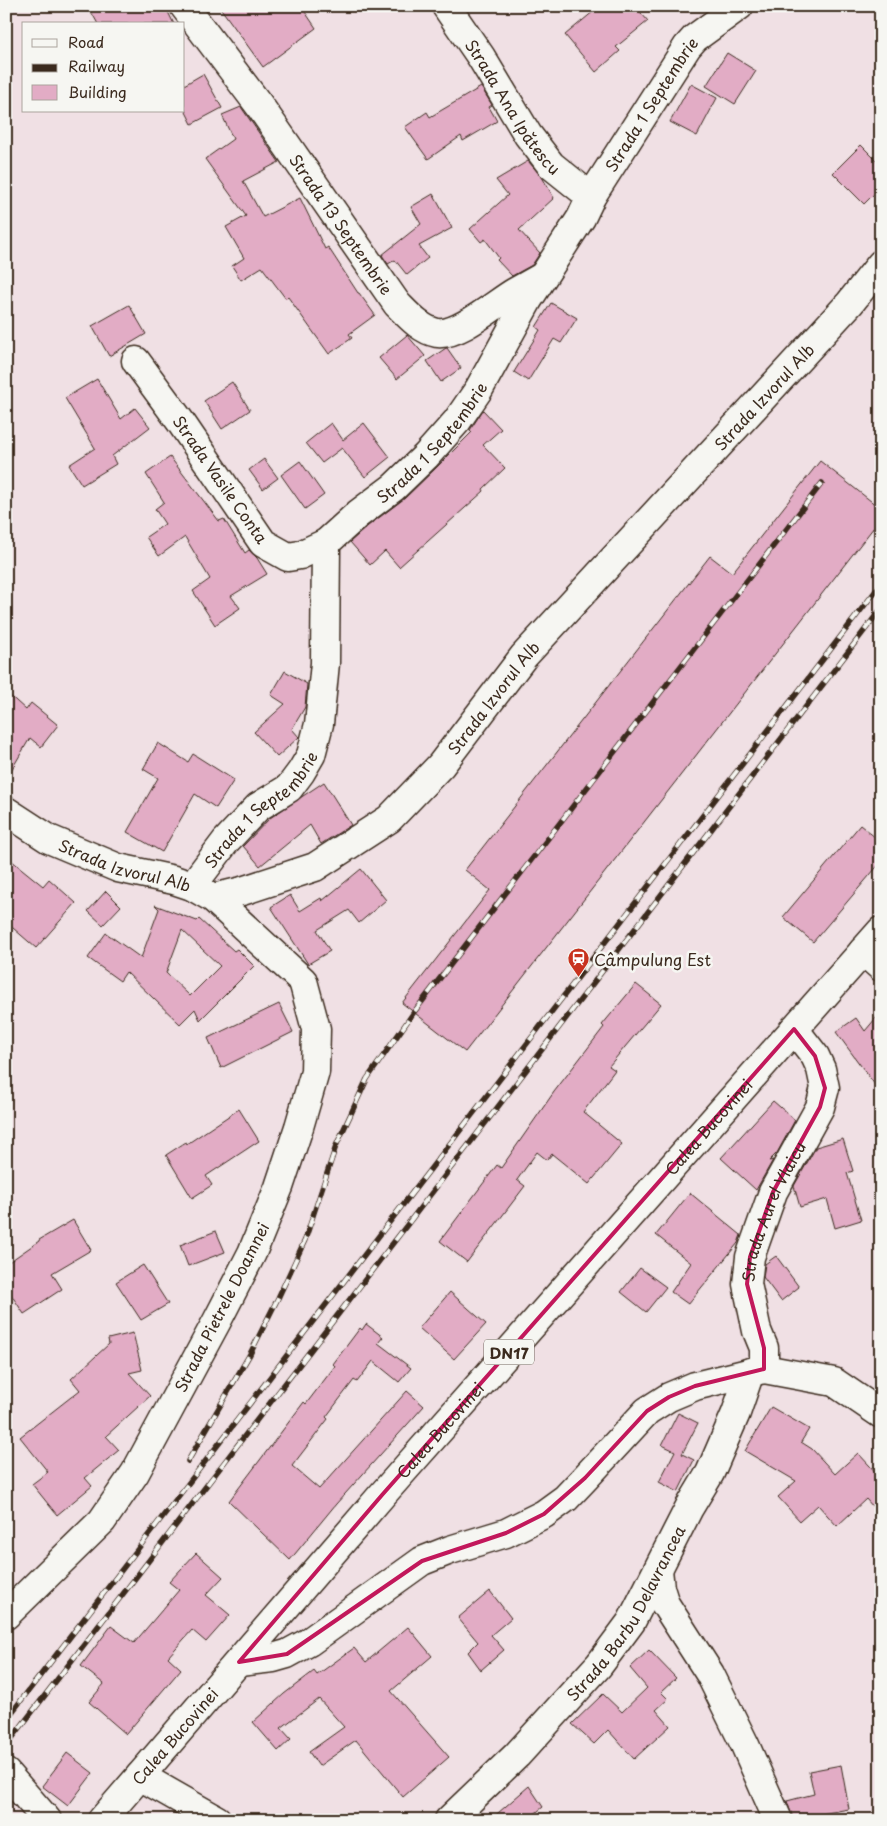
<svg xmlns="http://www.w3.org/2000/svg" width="887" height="1826" font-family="'Playpen Sans',sans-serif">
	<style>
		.building { fill: #e2acc5; stroke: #3b2a1e; fill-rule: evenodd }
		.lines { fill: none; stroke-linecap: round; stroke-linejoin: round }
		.minor-casing { stroke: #3b2a1e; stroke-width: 31 }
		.highway-casing { stroke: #3b2a1e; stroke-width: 31 }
		.minor { stroke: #f6f6f2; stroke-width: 28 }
		.highway { stroke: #f6f6f2; stroke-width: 28 }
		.rail-casing { stroke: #3b2a1e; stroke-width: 5.5 }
		.rail { stroke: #f6f6f2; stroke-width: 4; stroke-dasharray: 11; stroke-linecap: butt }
		.marked { fill: none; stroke: #c2185b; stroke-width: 4; stroke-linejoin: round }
		.labels { text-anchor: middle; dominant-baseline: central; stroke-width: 5; stroke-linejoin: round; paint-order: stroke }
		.shield { fill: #f6f6f2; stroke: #73675e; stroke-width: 1 }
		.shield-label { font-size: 15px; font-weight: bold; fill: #3b2a1e }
		.street-label { font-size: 16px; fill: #3b2a1e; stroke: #f6f6f2 }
		.poi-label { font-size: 16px; fill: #3b2a1e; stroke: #f6f6f2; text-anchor: start }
	</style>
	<rect width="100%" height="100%" fill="#f0e0e4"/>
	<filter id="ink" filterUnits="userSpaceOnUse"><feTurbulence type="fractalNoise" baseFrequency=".02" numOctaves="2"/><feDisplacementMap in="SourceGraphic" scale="10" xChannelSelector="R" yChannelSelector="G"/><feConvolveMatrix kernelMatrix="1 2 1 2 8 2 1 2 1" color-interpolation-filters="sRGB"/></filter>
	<g filter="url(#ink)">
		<g class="building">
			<polygon points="88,6 165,6 174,24 98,24"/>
			<polygon points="219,6 301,6 316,28 263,67"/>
			<polygon points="600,6 635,6 648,21 616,47 620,51 596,72 565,35"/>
			<polygon points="727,53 756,71 735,104 706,86"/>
			<polygon points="203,74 222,108 192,124 184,108 184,85"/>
			<polygon points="691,84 717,98 697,136 670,122"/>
			<polygon points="481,87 492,105 489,107 497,121 463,141 461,136 428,159 405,127 427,112 430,117"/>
			<polygon points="241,107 279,162 243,181 263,217 300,198 325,249 328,247 358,293 359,293 375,315 349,334 352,338 329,354 288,297 286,299 262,267 241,280 232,266 244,258 226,227 246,216 205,159 233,139 222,115"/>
			<polygon points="861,145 881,165 881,187 864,204 833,173"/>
			<polygon points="528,161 542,177 554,198 519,230 540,253 532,265 512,276 497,260 499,258 485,239 481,242 470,229 508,195 496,180"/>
			<polygon points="433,194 452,228 419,246 428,258 407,275 395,260 388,264 382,255 421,224 411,207"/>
			<polygon points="551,303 577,318 561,343 554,339 528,381 514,372 540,330 536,327"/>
			<polygon points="129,305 146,334 109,356 92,326"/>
			<polygon points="407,335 425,356 397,379 379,358"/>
			<polygon points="446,348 447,348 461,368 441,382 427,361"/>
			<polygon points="97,379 121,419 135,408 150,427 112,456 116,464 82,485 69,465 95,448 65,398"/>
			<polygon points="232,382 250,410 222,429 204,401"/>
			<polygon points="483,410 501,429 483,445 505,468 483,489 484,491 399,567 385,551 370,565 350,542 368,526 405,498 437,467 472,432 470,430"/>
			<polygon points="331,423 343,440 364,423 390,457 365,477 342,448 322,463 306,443"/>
			<polygon points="170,457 219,521 224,519 245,553 249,550 257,558 267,574 231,596 240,608 215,625 193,591 210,579 185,537 159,556 146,537 165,524 155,509 164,502 146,474"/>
			<polygon points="264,459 278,478 263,489 249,470"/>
			<polygon points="300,461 324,495 305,509 281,475"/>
			<polygon points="820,461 881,509 881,518 465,1052 402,1003 490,890 465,870 710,556 732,573"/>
			<polygon points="285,671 307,684 305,707 292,729 299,737 277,757 254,732 285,704 271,695"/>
			<polygon points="6,692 26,710 31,703 58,725 41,747 30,738 6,779"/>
			<polygon points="158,743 188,762 193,754 234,780 216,808 195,794 162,852 127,832 158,778 143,769"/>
			<polygon points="324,782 351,825 321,844 310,825 260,866 243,846 270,818"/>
			<polygon points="860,825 881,842 881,862 813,942 783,917"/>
			<polygon points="6,856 43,886 49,879 76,903 36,948 6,922"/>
			<polygon points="361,869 386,900 359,923 349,910 317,930 330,951 308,964 271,907 290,895 300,911 321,898 322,901"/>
			<polygon points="106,891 121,906 103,925 88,911"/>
			<path d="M155 905 197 921 199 919 234 951 237 949 254 966 200 1020 195 1009 180 1024 126 972 120 981 88 958 106 933 141 958 159 909ZM182 930 220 966 190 996 166 973Z"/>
			<polygon points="636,984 661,1004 609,1066 615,1070 583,1112 622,1144 589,1184 552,1154 547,1160 537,1152 517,1180 525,1186 467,1262 440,1241 497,1165 501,1168 554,1092 604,1027 602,1025"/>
			<polygon points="279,1004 293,1032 221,1068 208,1038"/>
			<polygon points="881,1012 881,1093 836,1032 856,1018 865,1031"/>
			<polygon points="773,1101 795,1120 777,1153 769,1161 773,1160 756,1190 721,1158"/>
			<polygon points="239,1109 259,1141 206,1176 212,1185 192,1198 166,1155 186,1142 187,1144"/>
			<polygon points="843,1139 853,1171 847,1173 861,1220 835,1228 827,1199 800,1207 794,1186 816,1147"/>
			<polygon points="690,1193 741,1235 738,1243 688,1304 671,1292 691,1263 656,1235"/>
			<polygon points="73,1220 91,1250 52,1273 62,1289 24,1314 6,1287 6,1264 39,1241 39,1240"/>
			<polygon points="216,1231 225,1252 188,1266 180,1245"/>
			<polygon points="776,1256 799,1287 781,1301 763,1277 765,1264"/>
			<polygon points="143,1265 168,1304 141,1320 116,1282"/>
			<polygon points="640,1268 666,1287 646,1312 621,1292"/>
			<polygon points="450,1292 486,1324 454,1359 419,1328"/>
			<polygon points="366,1324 383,1337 378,1343 411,1368 399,1382 373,1361 357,1382 354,1380 326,1417 328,1419 292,1466 319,1489 407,1391 424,1406 336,1504 290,1560 229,1501 304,1402 306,1404 335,1366 333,1364 360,1328 362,1330"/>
			<polygon points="133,1333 142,1370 129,1373 150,1396 106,1436 119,1450 85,1478 92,1486 57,1515 32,1484 48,1472 20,1437 80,1390 71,1379 109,1344 108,1339"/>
			<polygon points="771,1407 809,1429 801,1442 812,1449 835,1474 858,1453 881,1478 881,1516 866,1499 837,1526 818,1505 800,1521 778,1497 796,1481 745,1451"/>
			<polygon points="678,1413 698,1423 682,1454 694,1460 678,1492 659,1482 675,1451 662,1445"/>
			<polygon points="196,1553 223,1577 206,1595 230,1615 206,1642 192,1630 168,1657 181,1669 126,1734 89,1702 104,1684 81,1666 111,1626 134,1643 179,1590 169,1582"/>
			<polygon points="490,1591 511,1618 491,1635 504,1650 481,1670 468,1652 478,1642 458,1618"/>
			<polygon points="408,1627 432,1656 391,1691 449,1757 403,1797 356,1740 319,1766 309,1752 344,1727 319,1699 281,1728 291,1739 278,1751 253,1722 284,1694 314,1671 317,1675 354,1648 366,1662"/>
			<polygon points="649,1650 676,1678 661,1692 668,1699 656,1710 670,1726 634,1759 608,1730 594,1744 572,1724 603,1694 622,1712 647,1688 630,1668"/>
			<polygon points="67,1753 93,1773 68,1806 42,1786"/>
			<polygon points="841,1765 849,1809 793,1819 787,1801 814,1794 809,1771"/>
			<polygon points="529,1786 543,1807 527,1820 490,1820"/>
		</g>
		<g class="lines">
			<defs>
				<g id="minor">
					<path id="s1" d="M184 6 259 105 397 304C408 315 421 330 437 333 459 336 496 303 515 292 524 287 533 282 542 277"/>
					<path id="s2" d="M446 6 481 57 528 135 551 165 591 197"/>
					<polyline points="136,361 180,421 263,543 288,557 300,555 326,543"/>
					<path id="s3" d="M6 811 49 839 118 868 174 880 192 886 213 898 303 981 316 1029 315 1072 299 1127 279 1187 252 1253 217 1321 135 1473 102 1521 6 1615"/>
					<path id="s4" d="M192 886 226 841 258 807 289 788 301 772 311 755 319 724 325 663 326 543 358 514 394 487 426 456 457 421 479 389 528 300 581 218 591 197 687 47 695 38 739 6"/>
					<path id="s5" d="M213 898 242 891 315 867 389 819 441 765 524 656 850 303 881 264"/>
					<polyline points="863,951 881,967"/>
					<path id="s6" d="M764 1369V1348L757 1331 747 1284 750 1257 773 1192 820 1107 825 1088 821 1069 815 1056 794 1029"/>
					<polyline points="658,1570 660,1588 665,1604 710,1674 745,1745 778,1820"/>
					<polyline points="239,1662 273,1658 287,1654 309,1642 422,1561 450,1550 506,1533 544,1514 566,1498 585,1478 647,1411 669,1397 695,1386 764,1369 834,1382 881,1414"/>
					<polyline points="6,1773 47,1820"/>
					<polyline points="140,1776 217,1820"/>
					<path id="s7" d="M449 1820 517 1755 599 1665 631 1622 689 1508 710 1473 736 1413 750 1372"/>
				</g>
				<g id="highway">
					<path id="s8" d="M102 1820 382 1495 881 931"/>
				</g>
			</defs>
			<use href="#minor" class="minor-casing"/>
			<use href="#highway" class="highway-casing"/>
			<use href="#minor" class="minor"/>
			<use href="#highway" class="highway"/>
			<defs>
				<g id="rail">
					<polyline points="188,1461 250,1354 278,1298 305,1240 336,1146 367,1079 414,1012 822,483"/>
					<polyline points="6,1720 881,584"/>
					<polyline points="6,1746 881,609"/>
				</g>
			</defs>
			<use href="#rail" class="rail-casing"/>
			<use href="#rail" class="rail"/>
		</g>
	</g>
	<path class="marked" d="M794 1029 815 1056 825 1088 820 1107 773 1192 750 1257 747 1284 764 1348V1369L695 1386 669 1397 647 1411 585 1478 544 1514 506 1533 422 1561 287 1654 239 1662 382 1495Z"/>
	<defs>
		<symbol id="station-pin" viewBox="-11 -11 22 30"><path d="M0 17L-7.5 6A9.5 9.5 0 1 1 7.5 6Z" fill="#c8321e" stroke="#f6f6f2"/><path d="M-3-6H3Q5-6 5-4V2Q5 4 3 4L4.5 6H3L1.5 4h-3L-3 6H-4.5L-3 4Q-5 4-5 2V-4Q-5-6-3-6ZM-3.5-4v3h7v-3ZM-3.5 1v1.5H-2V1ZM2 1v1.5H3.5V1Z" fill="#fff"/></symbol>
	</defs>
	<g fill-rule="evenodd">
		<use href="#station-pin" x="566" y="946" width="25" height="34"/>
	</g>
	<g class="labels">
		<rect class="shield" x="484" y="1339.5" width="50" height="25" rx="4"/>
		<g class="shield-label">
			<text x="509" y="1352">DN17</text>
		</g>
		<g class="street-label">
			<text stroke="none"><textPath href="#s2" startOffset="121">Strada Ana Ipătescu</textPath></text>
			<text stroke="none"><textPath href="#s4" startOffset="944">Strada 1 Septembrie</textPath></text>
			<text stroke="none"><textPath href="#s1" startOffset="269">Strada 13 Septembrie</textPath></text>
			<text stroke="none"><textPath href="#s5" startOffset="760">Strada Izvorul Alb</textPath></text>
			<text stroke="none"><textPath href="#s4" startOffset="539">Strada 1 Septembrie</textPath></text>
			<text transform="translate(221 479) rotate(55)">Strada Vasile Conta</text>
			<text stroke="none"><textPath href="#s5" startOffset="355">Strada Izvorul Alb</textPath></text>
			<text stroke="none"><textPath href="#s4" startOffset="104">Strada 1 Septembrie</textPath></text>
			<text stroke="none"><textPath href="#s3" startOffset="132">Strada Izvorul Alb</textPath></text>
			<text stroke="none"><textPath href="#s8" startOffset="921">Calea Bucovinei</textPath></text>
			<text stroke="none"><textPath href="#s6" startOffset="165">Strada Aurel Vlaicu</textPath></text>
			<text transform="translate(221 1307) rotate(-63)">Strada Pietrele Doamnei</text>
			<text stroke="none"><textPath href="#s8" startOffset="516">Calea Bucovinei</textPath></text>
			<text stroke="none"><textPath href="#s7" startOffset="274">Strada Barbu Delavrancea</textPath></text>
			<text stroke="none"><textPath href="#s8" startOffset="111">Calea Bucovinei</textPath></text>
		</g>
		<g class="poi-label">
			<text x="594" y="959">Câmpulung Est</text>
		</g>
	</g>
	<rect width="887" height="1826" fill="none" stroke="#f6f6f2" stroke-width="25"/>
	<rect x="12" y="12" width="862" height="1801" fill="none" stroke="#3b2a1e" stroke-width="2" filter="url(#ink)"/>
	<rect x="22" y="22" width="162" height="90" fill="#f6f6f2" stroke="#aba49d"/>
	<rect x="32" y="39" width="25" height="8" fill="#f6f6f2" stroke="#aba49d"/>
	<text x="68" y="48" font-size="15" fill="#3b2a1e">Road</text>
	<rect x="32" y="64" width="25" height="8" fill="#3b2a1e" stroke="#aba49d"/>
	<text x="68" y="72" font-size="15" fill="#3b2a1e">Railway</text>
	<rect x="32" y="85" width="25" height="15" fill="#e2acc5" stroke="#aba49d"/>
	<text x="68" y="98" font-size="15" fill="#3b2a1e">Building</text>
</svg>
